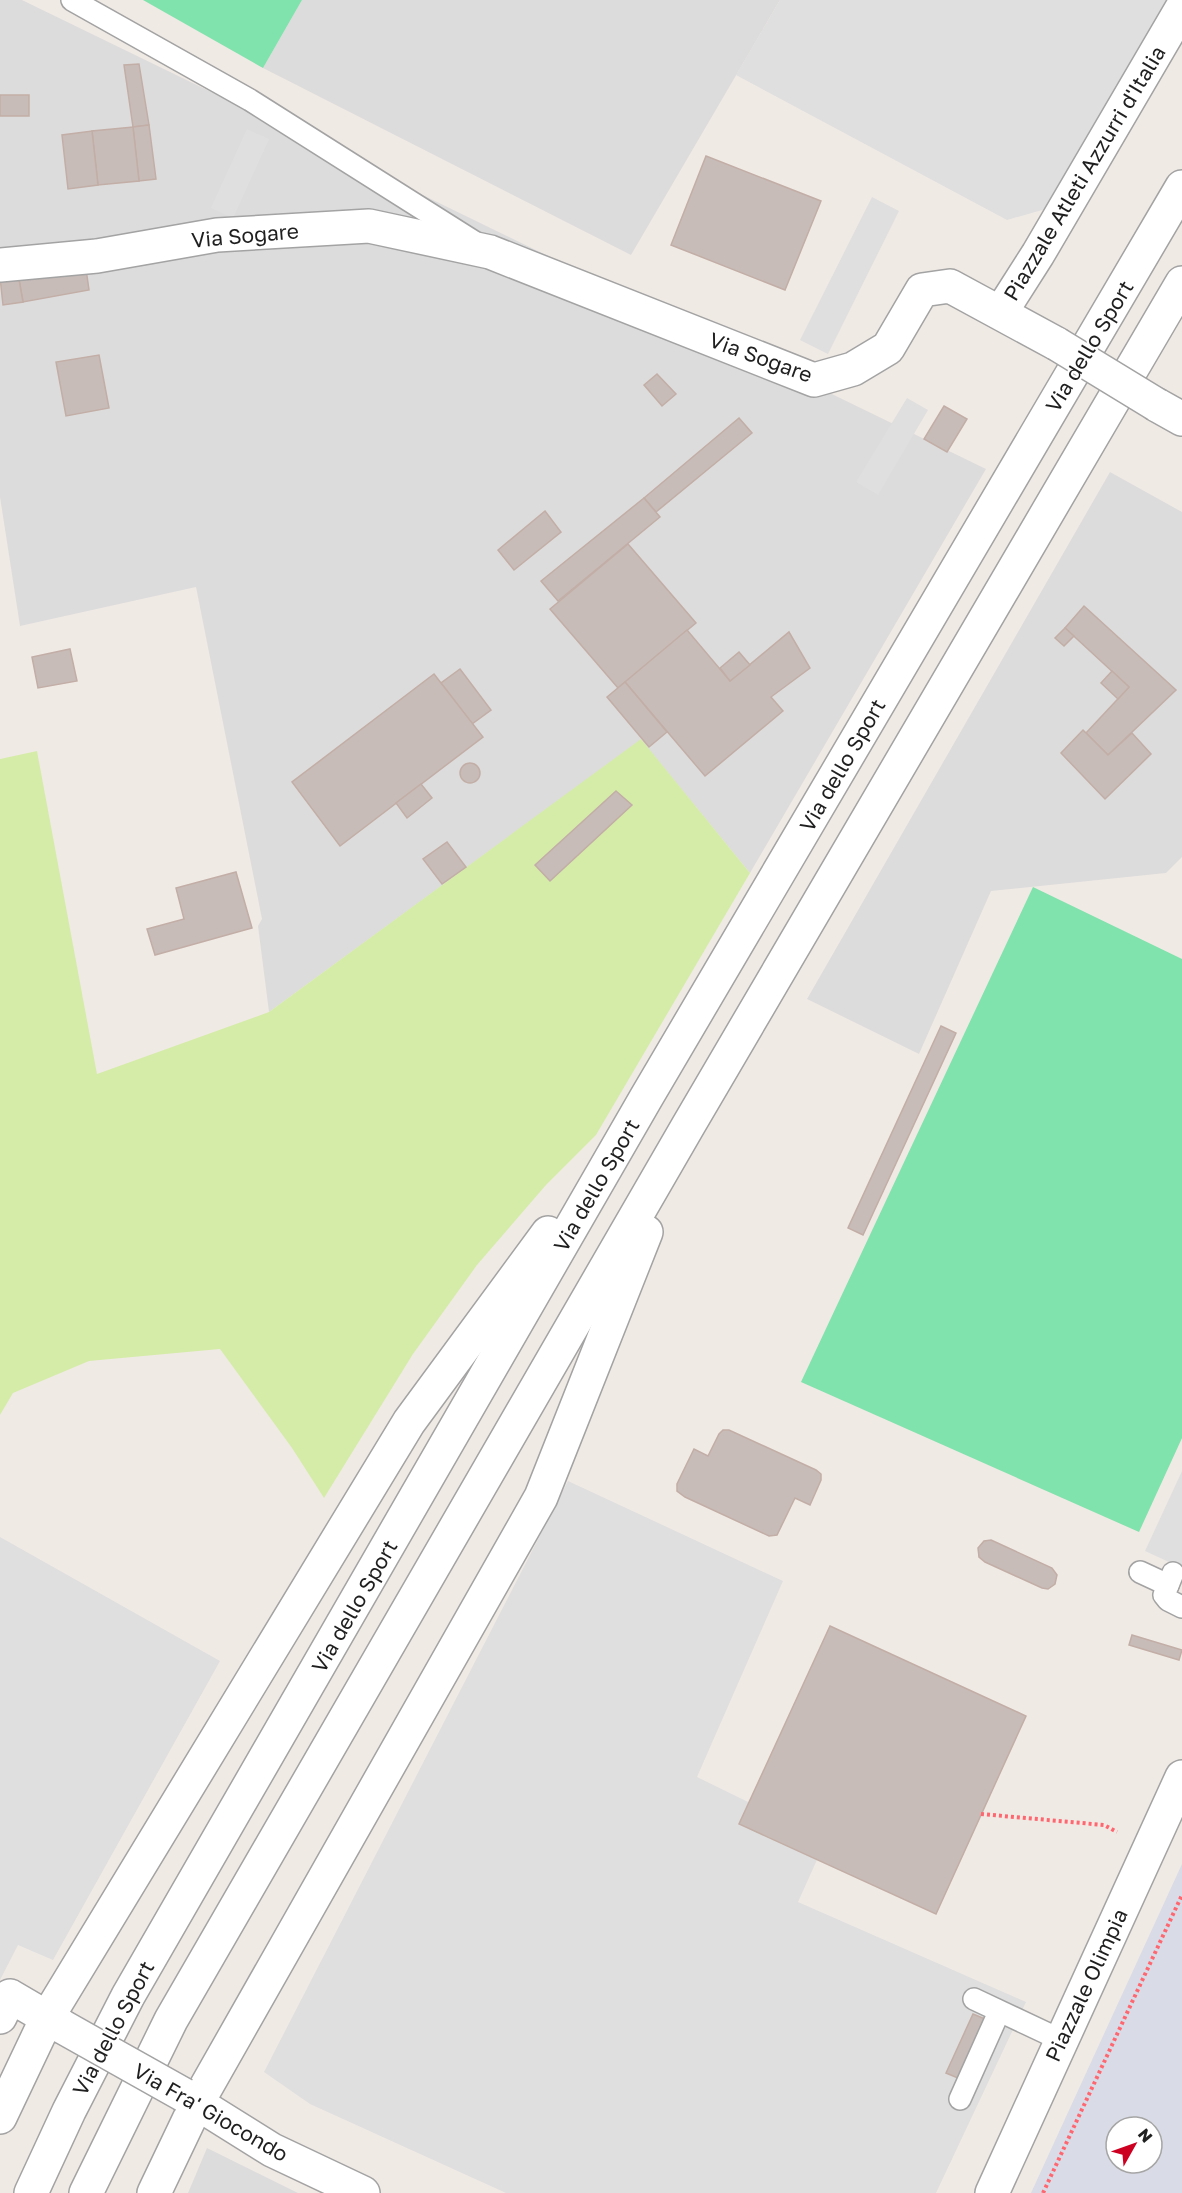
<svg xmlns="http://www.w3.org/2000/svg" width="1182" height="2193" font-family="'Golos Text',sans-serif">
	<style>
		.residential { fill: #dddcdc }
		.grass { fill: #d5eca9 }
		.pitch { fill: #80e2ac }
		.parking { fill: #dfdfdf }
		.plaza { fill: #d9dbe6; fill-rule: evenodd }
		.building { fill: #c8bcb8; stroke: #c2aea6; stroke-width: 1.5 }
		.lines { fill: none; stroke-linecap: round; stroke-linejoin: round }
		.service-casing { stroke: #a3a3a3; stroke-width: 24 }
		.minor-casing { stroke: #a3a3a3; stroke-width: 36 }
		.tertiary-casing { stroke: #a3a3a3; stroke-width: 36 }
		.path { stroke: #ff6770; stroke-width: 4; stroke-dasharray: 3 3; stroke-linecap: butt }
		.service { stroke: #fff; stroke-width: 21 }
		.minor { stroke: #fff; stroke-width: 33 }
		.tertiary { stroke: #fff; stroke-width: 33 }
		.minor-bridge-casing { stroke: #a3a3a3; stroke-width: 36; stroke-linecap: butt }
		.minor-bridge { stroke: #fff; stroke-width: 33 }
		.labels { text-anchor: middle; dominant-baseline: central; stroke-width: 4.5; stroke-linejoin: round; paint-order: stroke }
		.street-label { font-size: 21px; fill: #1f1f1f; stroke: #fff }
	</style>
	<rect width="100%" height="100%" fill="#f0eae5"/>
	<g class="residential">
		<polygon points="0,0 22,0 986,469 750,873 641,740 269,1012 258,926 262,919 196,587 20,626 0,497"/>
		<polygon points="302,0 780,0 631,255 263,68"/>
		<polygon points="1110,472 1182,512 1182,857 1166,873 991,891 919,1054 807,999"/>
		<polygon points="207,2148 298,2193 188,2193"/>
	</g>
	<polygon class="grass" points="641,739 750,873 596,1135 546,1185 477,1265 413,1354 324,1498 292,1448 220,1349 89,1361 13,1393 0,1415 0,759 37,751 97,1074 269,1012"/>
	<g class="pitch">
		<polygon points="143,0 302,0 263,68"/>
		<polygon points="1033,887 1182,959 1182,1438 1139,1532 801,1382"/>
	</g>
	<g class="parking">
		<polygon points="780,0 1170,0 1049,208 1007,220 736,75"/>
		<polygon points="247,129 269,139 233,218 211,208"/>
		<polygon points="872,197 899,211 828,354 800,340"/>
		<polygon points="907,398 928,410 878,495 856,482"/>
		<polygon points="1182,1471 1182,1568 1145,1551"/>
		<polygon points="568,1481 783,1581 697,1777 826,1840 798,1902 1026,2002 936,2193 506,2193 310,2104 264,2072"/>
		<polygon points="0,1537 220,1661 53,1960 18,1945 0,1980"/>
	</g>
	<path class="plaza" d="M1182 1864V2193H1031ZM1116 2127H1152V2163H1116Z"/>
	<g class="building">
		<polygon points="139,64 149,125 133,127 124,65"/>
		<rect x="0" y="95" width="29" height="21"/>
		<polygon points="149,125 156,179 139,181 133,127"/>
		<polygon points="133,127 139,181 98,185 92,131"/>
		<polygon points="92,131 98,185 68,189 62,135"/>
		<polygon points="706,156 821,201 785,290 671,245"/>
		<polygon points="85,262 89,290 23,302 18,274"/>
		<polygon points="18,274 23,302 3,305 0,277"/>
		<polygon points="99,355 109,408 66,416 56,362"/>
		<polygon points="657,374 676,394 662,406 644,385"/>
		<polygon points="944,406 967,419 947,452 924,439"/>
		<polygon points="739,418 752,433 656,512 644,498"/>
		<polygon points="644,498 660,517 558,601 541,581"/>
		<polygon points="545,511 561,532 514,570 498,550"/>
		<polygon points="628,544 696,623 618,688 550,609"/>
		<polygon points="1084,606 1176,690 1108,755 1086,733 1129,687 1065,628"/>
		<polygon points="1065,628 1074,636 1064,646 1055,638"/>
		<polygon points="687,630 730,681 789,632 810,668 771,697 783,711 705,776 625,682"/>
		<polygon points="70,649 77,681 38,688 32,657"/>
		<polygon points="739,652 750,665 730,681 720,668"/>
		<polygon points="460,669 491,710 472,724 441,683"/>
		<polygon points="1112,671 1129,687 1118,699 1101,683"/>
		<polygon points="434,674 483,737 340,846 292,782"/>
		<polygon points="625,682 667,732 649,747 607,697"/>
		<polygon points="1083,730 1108,755 1132,733 1151,754 1105,799 1061,753"/>
		<circle cx="470" cy="773" r="10"/>
		<polygon points="421,784 432,798 407,818 396,803"/>
		<polygon points="616,791 632,805 550,881 535,865"/>
		<polygon points="447,842 466,867 442,884 423,859"/>
		<polygon points="236,872 252,928 155,955 147,929 184,919 176,888"/>
		<polygon points="941,1026 956,1033 863,1235 848,1228"/>
		<polygon points="723,1430 729,1430 816,1470 821,1474 821,1480 810,1505 795,1498 777,1535 769,1536 685,1497 677,1491 677,1484 694,1449 708,1456 719,1434"/>
		<polygon points="991,1540 1052,1568 1057,1575 1055,1584 1048,1589 1042,1588 985,1562 979,1557 978,1548 984,1541"/>
		<polygon points="830,1626 1026,1716 936,1914 739,1824"/>
		<polygon points="1132,1635 1182,1650 1179,1660 1129,1645"/>
		<polygon points="973,2014 985,2019 958,2078 946,2073"/>
	</g>
	<g class="lines">
		<defs>
			<g id="service">
				<polyline points="72,0 250,100 473,241"/>
				<polyline points="1140,1572 1168,1585"/>
				<polyline points="1173,1573 1164,1595 1168,1600 1182,1607"/>
				<polyline points="974,1999 1061,2040"/>
				<polyline points="960,2099 999,2012"/>
			</g>
			<g id="minor">
				<polyline points="0,265 97,256 217,235 369,226 490,252 814,380 853,369 888,348 922,290 950,286 1057,344"/>
				<polyline points="1001,312 1038,254 1182,8"/>
				<polyline points="1157,405 1182,419"/>
				<polyline points="0,2017 10,1996 63,2027"/>
				<polyline points="184,2095 272,2150 363,2193"/>
				<polyline points="992,2193 1182,1777"/>
			</g>
			<g id="tertiary">
				<polyline points="0,2117 47,2018 409,1422 548,1233"/>
				<polyline points="31,2193 69,2111 128,1996 646,1098 1182,187"/>
				<polyline points="86,2193 171,2020 688,1126 1182,283"/>
				<polyline points="154,2193 197,2103 541,1497 646,1232"/>
			</g>
		</defs>
		<use href="#service" class="service-casing"/>
		<use href="#minor" class="minor-casing"/>
		<use href="#tertiary" class="tertiary-casing"/>
		<g class="path">
			<polyline points="981,1814 1104,1825 1117,1832"/>
			<polyline points="1043,2193 1182,1895"/>
		</g>
		<use href="#service" class="service"/>
		<use href="#minor" class="minor"/>
		<use href="#tertiary" class="tertiary"/>
		<defs>
			<g id="minor-bridge">
				<polyline points="1057,344 1157,405"/>
				<polyline points="63,2027 184,2095"/>
			</g>
		</defs>
		<use href="#minor-bridge" class="minor-bridge-casing"/>
		<use href="#minor-bridge" class="minor-bridge"/>
	</g>
	<g class="labels">
		<g class="street-label">
			<text transform="translate(1084 173) rotate(-59)">Piazzale Atleti Azzurri d'Italia</text>
			<text transform="translate(245 235) rotate(-5)">Via Sogare</text>
			<text transform="translate(1089 346) rotate(-59)">Via dello Sport</text>
			<text transform="translate(761 357) rotate(20)">Via Sogare</text>
			<text transform="translate(842 765) rotate(-60)">Via dello Sport</text>
			<text transform="translate(596 1185) rotate(-60)">Via dello Sport</text>
			<text transform="translate(354 1606) rotate(-60)">Via dello Sport</text>
			<text transform="translate(1086 1985) rotate(-65)">Piazzale Olimpia</text>
			<text transform="translate(113 2028) rotate(-62)">Via dello Sport</text>
			<text transform="translate(211 2112) rotate(30)">Via Fra' Giocondo</text>
		</g>
	</g>
	<g transform="translate(1134 2145) rotate(50)"><circle r="28" fill="#ffffff" stroke="#a5a5a5" stroke-width="1.5"/>
	<path d="M0-4.5L10 22L0 15L-10 22Z" fill="#ce0022"/>
	<text y="-9" font-size="16" font-weight="bold" text-anchor="middle" fill="#1f1f1f">N</text>
	</g>
</svg>
